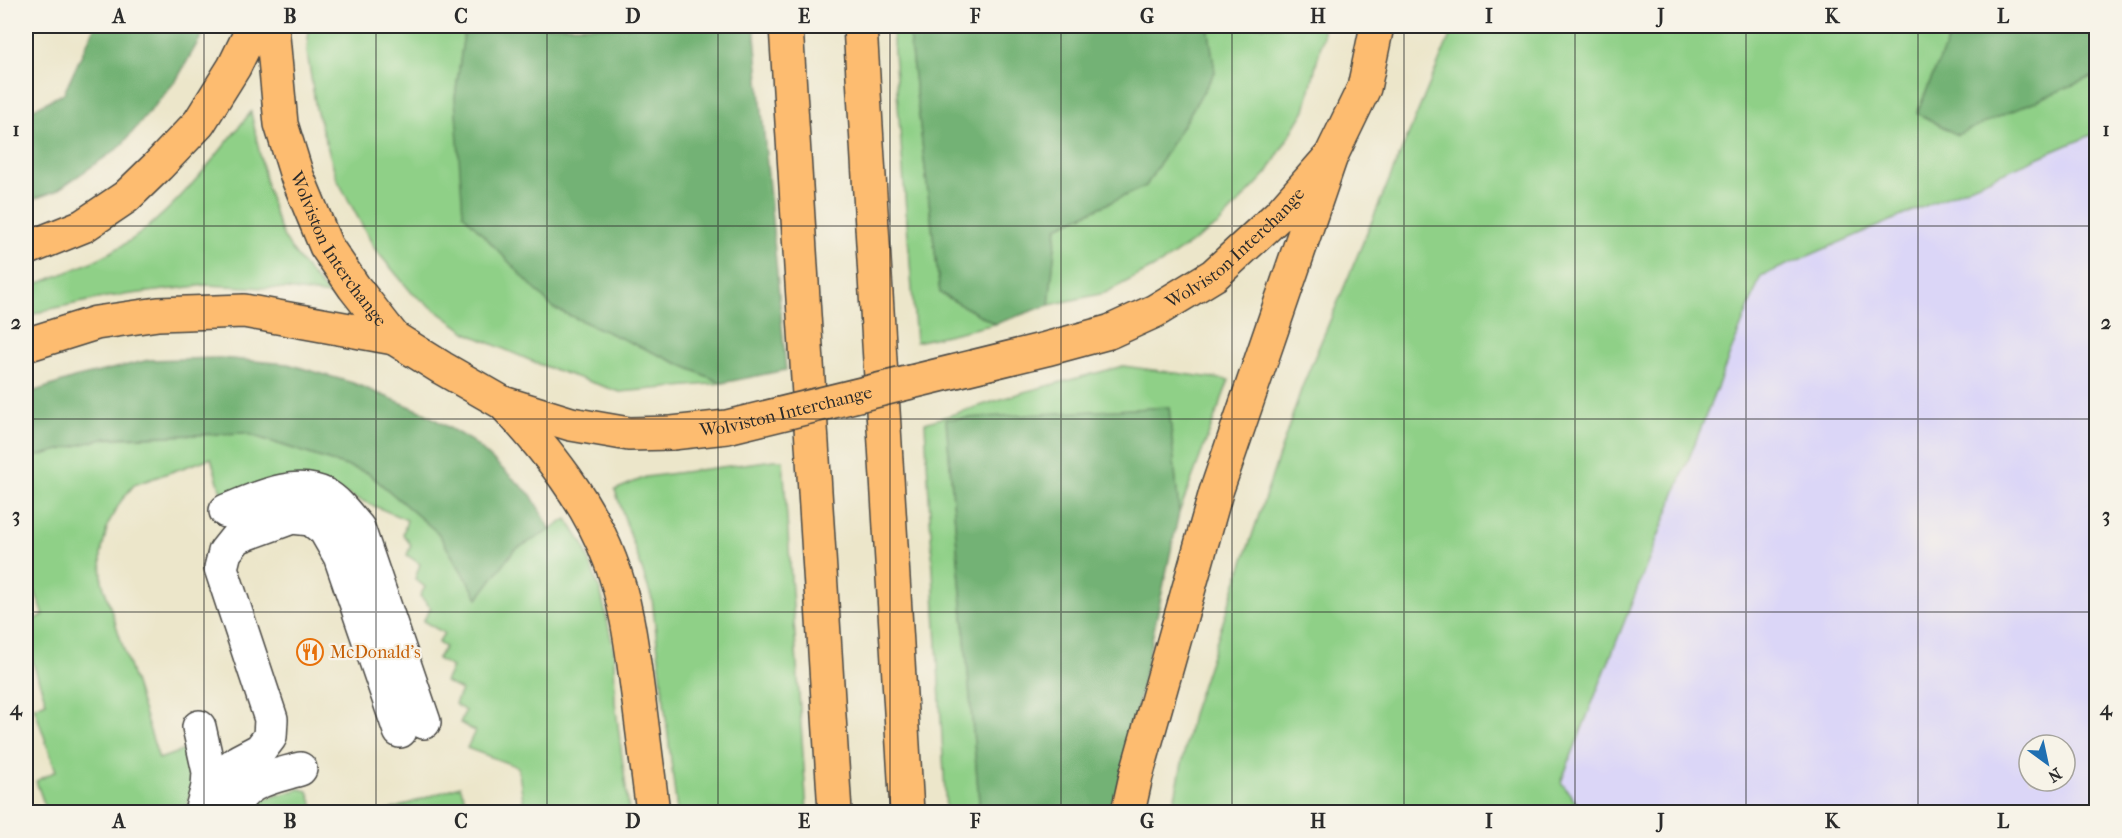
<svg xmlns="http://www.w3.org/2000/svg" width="2122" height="838" font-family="'IM FELL French Canon',serif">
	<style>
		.built { fill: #dbd6f7; fill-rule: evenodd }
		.green { fill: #8fd087; stroke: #5d7e59; stroke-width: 1.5 }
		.forest { fill: #73b274; stroke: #4f6e50; stroke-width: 1.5 }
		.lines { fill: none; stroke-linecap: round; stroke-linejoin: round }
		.minor-casing { stroke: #484743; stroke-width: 36 }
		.highway-casing { stroke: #484743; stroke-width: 36 }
		.minor { stroke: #fff; stroke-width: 33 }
		.highway { stroke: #fdbc70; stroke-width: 33 }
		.highway-bridge-casing { stroke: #484743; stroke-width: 36; stroke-linecap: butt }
		.highway-bridge { stroke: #fdbc70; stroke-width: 33 }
		.grid { fill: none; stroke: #2b2b2b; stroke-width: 1.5; stroke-opacity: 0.55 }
		.labels { text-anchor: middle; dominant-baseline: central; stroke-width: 4.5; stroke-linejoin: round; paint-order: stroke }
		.street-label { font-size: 18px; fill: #2b2b2b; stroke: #f7f3e8 }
		.food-label { font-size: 18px; fill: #c56008; stroke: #f7f3e8; text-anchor: start }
		.neatline { fill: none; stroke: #2b2b2b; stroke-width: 2 }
		.grid-label { font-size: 20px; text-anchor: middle; font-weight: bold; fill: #2b2b2b }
	</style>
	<rect width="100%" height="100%" fill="#f7f3e8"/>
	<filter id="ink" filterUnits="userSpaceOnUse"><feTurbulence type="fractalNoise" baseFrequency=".0167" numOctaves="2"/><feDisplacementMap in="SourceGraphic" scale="12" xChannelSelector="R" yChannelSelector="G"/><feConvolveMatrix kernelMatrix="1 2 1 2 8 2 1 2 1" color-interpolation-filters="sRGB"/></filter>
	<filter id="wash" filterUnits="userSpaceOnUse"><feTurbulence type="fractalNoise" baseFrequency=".008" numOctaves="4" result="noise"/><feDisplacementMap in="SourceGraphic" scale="24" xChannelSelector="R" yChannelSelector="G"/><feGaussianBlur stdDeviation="1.35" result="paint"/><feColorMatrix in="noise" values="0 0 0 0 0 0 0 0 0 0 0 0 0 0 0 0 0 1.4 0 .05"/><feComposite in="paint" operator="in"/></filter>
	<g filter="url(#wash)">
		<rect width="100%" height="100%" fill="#ece6ca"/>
		<path class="built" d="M2096 133V812H1583L1561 783 1761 276ZM2029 745H2065V781H2029Z"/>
		<g class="green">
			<polygon points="309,26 465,26 455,98 553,308 722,383 620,392 541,365 469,334 412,293 375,249 337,179 316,109 307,52"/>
			<polygon points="892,26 908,26 940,293 995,324 916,342"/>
			<polygon points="1208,26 1323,26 1323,37 1305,110 1267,173 1219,224 1160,264 1105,293 1049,305 1057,227 1146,186 1215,72"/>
			<polygon points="1454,26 1954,26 1917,113 1957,134 2096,75 2096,133 1761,276 1561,782 1583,812 1172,812 1192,714 1302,387"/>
			<path d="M251 112C260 152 266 195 282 233 289 249 316 281 330 295L286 289 206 285 107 297 46 310 26 317V288C65 273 109 258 142 232 185 198 217 154 251 112Z"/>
			<polygon points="1123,366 1229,380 1179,513 1169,407 946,420 980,812 946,812 925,423 1024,392"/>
			<polygon points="244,433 368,473 438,533 478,598 514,550 567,519 583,544 601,593 614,651 615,702 629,812 505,812 524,806 518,767 467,748 475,731 460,723 465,711 455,704 461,690 445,682 452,667 437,659 445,647 438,643 444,633 423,621 431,608 420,596 425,587 415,579 420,564 407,555 411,545 403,534 407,520 337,490 223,499 211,458 134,485 121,501 108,524 101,554 102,581 159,759 187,749 195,771 187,807 182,812 47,812 36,781 56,771 34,707 46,702 26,642 26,623 44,615 26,568 26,459 101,439"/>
			<polygon points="774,460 783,460 807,812 677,812 652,599 615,490 646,477"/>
			<polygon points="460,786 470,812 384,812"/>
			<polygon points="300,789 308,791 315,812 246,812 251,803"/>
		</g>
		<g class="forest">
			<polygon points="95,26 207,26 177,79 120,147 56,191 26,202 26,113 64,93"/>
			<polygon points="465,26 754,26 786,370 722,383 553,308 463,214 455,98"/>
			<polygon points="908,26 1208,26 1215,72 1146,186 1057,227 1049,305 995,324 940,293"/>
			<polygon points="1954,26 2096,26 2096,75 1957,135 1917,113"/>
			<polygon points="220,358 288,364 353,383 421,411 473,442 531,495 551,530 514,550 478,598 438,533 368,473 245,433 106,438 26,459 26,394 74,378 149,360"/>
			<polygon points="1169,407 1179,513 1115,812 980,812 946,419"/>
		</g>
	</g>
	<g filter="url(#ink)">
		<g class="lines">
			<defs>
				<g id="minor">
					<path d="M226 511C255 500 294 479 325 495 338 502 348 517 358 528L424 722"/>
					<polyline points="199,727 209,772 208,787 201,812"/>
					<polyline points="208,787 219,776 239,761 260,750 270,737 271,719 221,568 225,552 237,537 292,517 311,519 325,530 340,556 400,731"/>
					<path d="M232 812C240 781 273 777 300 769"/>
				</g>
				<g id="highway">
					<path id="s1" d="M272 26 281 124 297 176 326 246 354 287 394 338 442 368 503 403 571 424 629 434 672 433"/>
					<polyline points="786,26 835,812"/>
					<polyline points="860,26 907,812"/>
					<polyline points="26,249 83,226 126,197 158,166 199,123 234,67 254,26"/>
					<path id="s2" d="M1109 332 1155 311 1214 275 1280 214 1331 156 1364 88 1377 26"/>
					<polyline points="26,345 96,323 158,314 244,311 394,338"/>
					<path d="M505 405C547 450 588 501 610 560 627 602 632 649 638 694 643 734 648 773 653 812"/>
					<polyline points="1128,812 1136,776 1216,492 1331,156"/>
				</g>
			</defs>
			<use href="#minor" class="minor-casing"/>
			<use href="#highway" class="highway-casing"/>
			<use href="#minor" class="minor"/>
			<use href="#highway" class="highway"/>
			<defs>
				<g id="highway-bridge">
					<path id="s3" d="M672 433 727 427 1046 349 1109 332"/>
				</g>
			</defs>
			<use href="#highway-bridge" class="highway-bridge-casing"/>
			<use href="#highway-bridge" class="highway-bridge"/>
		</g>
	</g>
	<path class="grid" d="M204 26V812M376 26V812M547 26V812M718 26V812M890 26V812M1061 26V812M1232 26V812M1404 26V812M1575 26V812M1746 26V812M1918 26V812M26 226H2096M26 419H2096M26 612H2096"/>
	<defs>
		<symbol id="restaurant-ring" viewBox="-11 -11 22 22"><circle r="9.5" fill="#f7f3e8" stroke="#e8710a" stroke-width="1.5"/><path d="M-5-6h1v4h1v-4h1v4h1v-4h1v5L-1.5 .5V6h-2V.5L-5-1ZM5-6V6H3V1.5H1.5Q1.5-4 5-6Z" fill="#e8710a"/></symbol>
	</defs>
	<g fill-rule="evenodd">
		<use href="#restaurant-ring" x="295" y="637" width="30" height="30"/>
	</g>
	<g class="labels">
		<g class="street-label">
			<text stroke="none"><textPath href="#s2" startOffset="153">Wolviston Interchange</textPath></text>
			<text stroke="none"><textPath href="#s1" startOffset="237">Wolviston Interchange</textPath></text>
			<text stroke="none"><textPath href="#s3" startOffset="116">Wolviston Interchange</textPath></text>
		</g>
		<g class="food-label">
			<text x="330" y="652">McDonald's</text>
		</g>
	</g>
	<rect width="2122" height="838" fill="none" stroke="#f7f3e8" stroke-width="66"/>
	<g transform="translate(2047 763) rotate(147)"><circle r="28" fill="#f7f3e8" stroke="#a5a39c" stroke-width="1.5"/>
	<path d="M0-4.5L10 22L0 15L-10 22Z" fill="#1f6fb2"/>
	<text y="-9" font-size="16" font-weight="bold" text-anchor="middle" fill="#2b2b2b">N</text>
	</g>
	<rect x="33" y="33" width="2056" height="772" class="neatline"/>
	<g class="grid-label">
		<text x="119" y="23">A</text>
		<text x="290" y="23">B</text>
		<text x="461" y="23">C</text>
		<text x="633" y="23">D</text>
		<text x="804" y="23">E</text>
		<text x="975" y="23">F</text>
		<text x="1147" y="23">G</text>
		<text x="1318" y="23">H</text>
		<text x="1489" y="23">I</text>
		<text x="1661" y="23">J</text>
		<text x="1832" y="23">K</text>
		<text x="2003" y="23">L</text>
		<text x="16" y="136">1</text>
		<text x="2106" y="136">1</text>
		<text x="16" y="329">2</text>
		<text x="2106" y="329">2</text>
		<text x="16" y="522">3</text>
		<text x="2106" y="522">3</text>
		<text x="16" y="715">4</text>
		<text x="2106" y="715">4</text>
		<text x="119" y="828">A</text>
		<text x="290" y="828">B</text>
		<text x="461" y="828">C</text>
		<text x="633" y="828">D</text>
		<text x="804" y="828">E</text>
		<text x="975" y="828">F</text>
		<text x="1147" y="828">G</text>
		<text x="1318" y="828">H</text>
		<text x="1489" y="828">I</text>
		<text x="1661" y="828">J</text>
		<text x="1832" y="828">K</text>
		<text x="2003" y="828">L</text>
	</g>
</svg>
